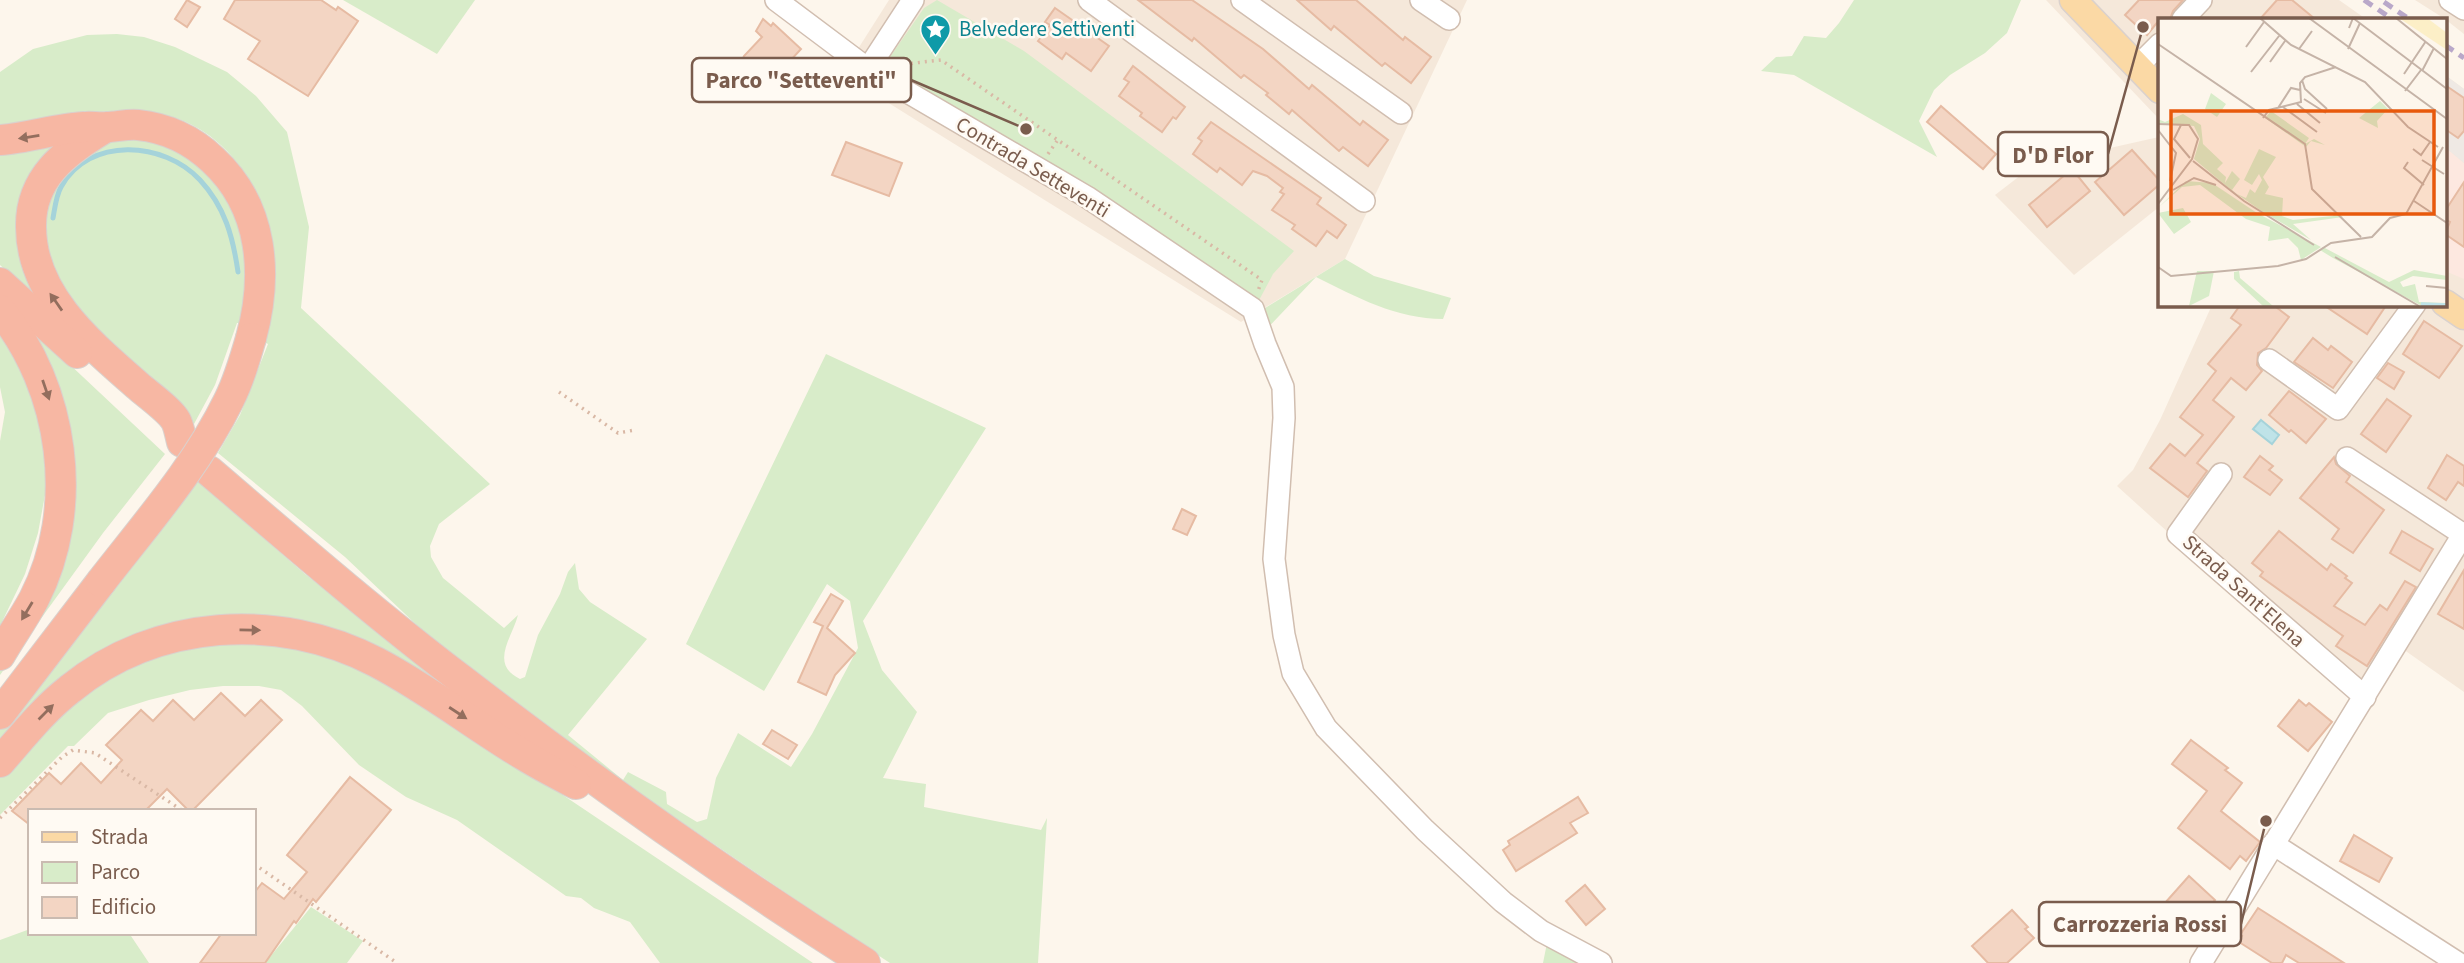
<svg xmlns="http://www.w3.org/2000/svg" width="2464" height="963" font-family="'Source Sans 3',sans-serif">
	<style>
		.residential { fill: #f5e8da }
		.commercial { fill: #fde8e0 }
		.industrial { fill: #efe9e4 }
		.green { fill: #d8ecc9 }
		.water { fill: #bfe3e8; stroke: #a5d3da; stroke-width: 2 }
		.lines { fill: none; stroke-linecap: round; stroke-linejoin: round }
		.stream { stroke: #a5d3da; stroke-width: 5 }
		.building { fill: #f3d5c3; stroke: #e6bba3; stroke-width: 2 }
		.minor-casing { stroke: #d1beb0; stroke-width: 24 }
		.major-casing { stroke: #dad1cd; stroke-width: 29 }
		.highway-casing { stroke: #dad1cd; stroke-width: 32 }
		.path { stroke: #d9b8a5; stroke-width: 3.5; stroke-dasharray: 2 5; stroke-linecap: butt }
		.minor { stroke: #fff; stroke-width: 21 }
		.major { stroke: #fbd9a5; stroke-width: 26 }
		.highway { stroke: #f7b7a3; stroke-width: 30 }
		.rail { stroke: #b9a8c9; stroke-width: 5; stroke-dasharray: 10 7; stroke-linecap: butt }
		.highway-bridge-casing { stroke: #dad1cd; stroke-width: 32; stroke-linecap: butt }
		.highway-bridge { stroke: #f7b7a3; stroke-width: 30 }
		.oneway { fill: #936e5e }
		.labels { text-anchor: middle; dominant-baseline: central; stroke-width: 5; stroke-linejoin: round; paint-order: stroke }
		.culture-label { font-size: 21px; fill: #0d838f; stroke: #fffaf3; text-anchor: start }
		.street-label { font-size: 21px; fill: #7a5c4d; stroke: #fffaf3 }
		.inset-river { fill: none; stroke: #bfe3e8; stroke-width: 3.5 }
		.inset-road { fill: none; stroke: #c5b3a7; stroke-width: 2 }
		.view { fill: #e8590c; fill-opacity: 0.15; stroke: #e8590c; stroke-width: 3.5 }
		.inset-edge { fill: none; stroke: #7a5c4d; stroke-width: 3.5 }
		.leader { fill: none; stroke: #7a5c4d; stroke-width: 2.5 }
		.callout-dot { fill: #7a5c4d; stroke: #fffaf3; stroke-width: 2.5 }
		.callout { fill: #fffaf3; stroke: #7a5c4d; stroke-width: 2.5 }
		.callout-label { font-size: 23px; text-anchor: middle; font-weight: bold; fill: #7a5c4d }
	</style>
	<rect width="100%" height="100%" fill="#fdf6ec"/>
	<g class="residential">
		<polygon points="889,0 1467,0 1345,259 1241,322 842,74"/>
		<polygon points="2046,0 2339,0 2366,19 2160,19 2159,119"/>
		<polygon points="2415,0 2464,0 2464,34 2445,19"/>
		<polygon points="2445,75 2464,89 2464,692 2400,647 2361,707 2117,486 2133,470 2160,420 2212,305 2445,304"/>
		<polygon points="2159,137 2159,207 2074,275 1995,195 2034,165"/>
	</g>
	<polygon class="commercial" points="2445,147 2464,163 2464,279 2445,271"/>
	<polygon class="industrial" points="2445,75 2464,89 2464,163 2445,147"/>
	<g class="green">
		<polygon points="343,0 475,0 437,54"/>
		<polygon points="937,0 1024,51 1294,251 1273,274 1257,304 883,67 924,8"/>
		<polygon points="1854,0 2021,0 2007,33 1985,53 1950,75 1934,90 1919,121 1937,157 1794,75 1761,71 1776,57 1792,56 1804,36 1826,38 1839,23"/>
		<path d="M117 34 144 37 175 47 227 72 256 96 287 132 309 227 301 308 490 484 439 524 430 546 431 557 443 578 504 628 518 615C512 638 489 664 520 679L525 677 538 635 560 594 568 572 575 563 579 589 590 602 647 639 568 735 623 780 628 772 666 792 667 804 697 822 707 819 716 778 738 733 791 767 812 734 858 648 850 601 827 584 764 691 686 644 826 354 986 428 863 621 882 670 917 712 883 778 926 784 924 807 1041 830 1047 818 1038 963H890L867 948 561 740 423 631 345 557 218 453 240 415 268 344 262 341C260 307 259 273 257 239 256 224 257 206 254 191 251 178 236 161 227 151 163 85 79 116 0 131V72L33 49 87 35Z"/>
		<path d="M133 139C203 148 246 205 247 274 247 290 244 307 242 323H237L215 385 194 424 87 323 49 270 41 212 57 177 105 143Z"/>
		<polygon points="64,145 40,168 45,306 0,265 0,148"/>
		<path d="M1345 259 1374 276 1451 298 1443 319C1397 319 1356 297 1316 277L1263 333 1257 313Z"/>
		<polygon points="0,324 7,333 43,425 47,484 38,533 25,574 0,626 0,441 5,412 0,387"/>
		<polygon points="33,330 165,454 103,533 0,675 0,665 59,535"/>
		<polygon points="198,481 305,574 447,685 444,697 211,618 0,741 0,728"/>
		<polygon points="244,633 342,655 539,779 813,963 660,963 630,922 594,908 581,898 566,896 457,820 406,797 359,765 302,706 281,690 259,686 223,686 190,690 149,700 108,713 74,746 68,746 0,815 0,768 104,670"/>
		<polygon points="311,907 363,941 347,963 265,963"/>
		<polygon points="30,929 30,933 129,933 149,963 0,963 0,940"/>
		<polygon points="1547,943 1587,963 1543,963"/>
	</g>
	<polygon class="water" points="2261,420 2279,435 2272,444 2253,429"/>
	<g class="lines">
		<path class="stream" d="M53 218C55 207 56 196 61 187 89 136 164 141 200 180 225 207 233 237 238 272"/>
	</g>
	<g class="building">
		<polygon points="187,0 200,7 187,27 175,19"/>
		<polygon points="235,0 321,0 336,10 338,7 358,21 308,96 248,59 260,41 224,19"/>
		<polygon points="1138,0 1192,0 1263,49 1309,89 1312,85 1360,125 1363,121 1388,140 1368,166 1343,147 1339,151 1292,110 1289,114 1266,95 1268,93 1244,75 1241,78 1194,38 1192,41"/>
		<polygon points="1297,0 1356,0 1403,40 1405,37 1431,57 1411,83 1385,63 1382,66 1334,26 1331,30"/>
		<polygon points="2139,0 2183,0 2173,11 2170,19 2160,19 2147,35 2125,15"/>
		<polygon points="2277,0 2292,0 2315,19 2260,19"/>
		<polygon points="1055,8 1109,46 1091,71 1066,53 1062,59 1038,41 1050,25 1045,22"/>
		<polygon points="763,19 771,26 773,23 801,49 775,77 798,86 792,101 735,77 744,56 762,37 756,31"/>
		<polygon points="1133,66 1185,107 1176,119 1173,117 1162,132 1140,116 1142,113 1119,96 1129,82 1124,79"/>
		<polygon points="2445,85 2464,98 2464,131 2458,138 2445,129"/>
		<polygon points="1941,106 1996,154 1983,169 1927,122"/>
		<polygon points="1211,122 1321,198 1317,204 1346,225 1337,238 1327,231 1316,246 1292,229 1295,225 1272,210 1284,194 1280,192 1283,188 1267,176 1253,171 1242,185 1220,168 1217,172 1193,154 1202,141 1198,138"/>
		<polygon points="846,142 902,163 889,196 832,175"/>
		<polygon points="2132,150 2160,181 2160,184 2124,215 2095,182"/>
		<polygon points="2072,169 2090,191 2047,227 2029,205"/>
		<polygon points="2464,182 2464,247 2445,234 2450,222 2445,219 2445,211"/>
		<polygon points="2241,304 2272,304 2289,317 2266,348 2258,353 2257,365 2262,371 2246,390 2231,378 2213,400 2234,417 2197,463 2207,471 2188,497 2150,468 2170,444 2185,456 2203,435 2180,417 2216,371 2208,364 2241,325 2231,318"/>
		<polygon points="2322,304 2387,304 2367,334"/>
		<polygon points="2424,321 2462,346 2439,378 2403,354"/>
		<polygon points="2313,338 2328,350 2331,346 2352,362 2333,388 2294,362"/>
		<polygon points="2388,363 2404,372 2394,389 2377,378"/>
		<polygon points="2289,391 2326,419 2306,443 2291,430 2289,432 2269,415"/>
		<polygon points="2387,399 2411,416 2386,452 2361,434"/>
		<polygon points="2447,455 2464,466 2464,486 2458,482 2446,500 2428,488"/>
		<polygon points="2260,456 2273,466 2269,470 2282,480 2270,495 2244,477"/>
		<polygon points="2334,457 2336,464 2350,476 2346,482 2384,510 2353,553 2332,539 2339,529 2300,498"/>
		<polygon points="1182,509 1196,516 1187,535 1173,529"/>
		<polygon points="2279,531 2327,570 2331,564 2347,576 2345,578 2352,583 2334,606 2365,625 2380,605 2387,610 2405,581 2416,587 2367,666 2336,646 2343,636 2260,576 2263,572 2252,563"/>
		<polygon points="2402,531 2433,549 2420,571 2390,553"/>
		<polygon points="2464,570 2464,629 2438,614"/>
		<polygon points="831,594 843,601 827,628 855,653 835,675 826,695 798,682 823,626 814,622"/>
		<polygon points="221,693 245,716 261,700 282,720 192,811 189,811 167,789 145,811 30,811 30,825 12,811 49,773 61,784 81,763 101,783 122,760 106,745 141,710 153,721 173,700 194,720"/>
		<polygon points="2299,700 2306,706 2309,703 2332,722 2308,751 2278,726"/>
		<polygon points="772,730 797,745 788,759 763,744"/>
		<polygon points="2191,740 2228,768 2225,770 2242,783 2221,811 2260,842 2246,861 2240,856 2230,869 2178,828 2207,791 2172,764"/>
		<polygon points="350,777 391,810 316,902 313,899 296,923 294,921 265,963 200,963 222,933 254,933 254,893 262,883 284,899 307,872 287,855"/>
		<polygon points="1578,797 1588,813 1570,823 1577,833 1516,871 1503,850 1510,845 1508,841"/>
		<polygon points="2354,835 2392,858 2379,882 2340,861"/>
		<polygon points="2189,876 2215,900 2192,926 2165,903"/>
		<polygon points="1585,885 1605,909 1586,925 1566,901"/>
		<polygon points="2258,908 2344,963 2299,963 2286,955 2282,963 2272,963 2239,942 2242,936 2240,935"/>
		<polygon points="2012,910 2028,927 2025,929 2034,938 2007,963 1988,963 1972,946"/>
	</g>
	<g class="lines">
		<defs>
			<g id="minor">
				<polyline points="776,0 868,69 1087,197 1253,309 1265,344 1283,387 1284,418 1274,559 1284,635 1293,673 1326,728 1425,830 1503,902 1541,931 1601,963"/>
				<polyline points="1089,0 1364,201"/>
				<polyline points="1242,0 1401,113"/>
				<polyline points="1421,0 1449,19"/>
				<polyline points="2450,0 2464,9"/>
				<polyline points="2183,19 2201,0"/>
				<polyline points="2136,68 2160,44"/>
				<polyline points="868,69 913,0"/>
				<polyline points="2269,360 2338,409 2415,304"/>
				<polyline points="2347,458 2464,535"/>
				<polyline points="2221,474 2178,534 2365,697"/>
				<polyline points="2273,844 2458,963"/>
				<polyline points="2201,963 2464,533"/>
			</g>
			<g id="major">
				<polyline points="2073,0 2160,90"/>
				<polyline points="2445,303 2464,316"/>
			</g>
			<g id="highway">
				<path d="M103 129C65 152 30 178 31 227 31 295 89 343 137 385 147 394 170 410 176 421 179 427 180 435 182 442"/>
				<path d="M0 140C28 138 58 128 84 127 91 126 99 128 106 127 117 127 126 124 138 125 167 128 192 140 213 160 264 207 268 276 251 338"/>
				<polyline points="0,283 77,353"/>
				<path d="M0 310C64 388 81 508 34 599 24 618 11 636 0 655"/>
				<path d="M209 471C292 542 375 614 462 680 592 780 726 875 865 963"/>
				<polyline points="0,714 101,582"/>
				<path d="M0 762C22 737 43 710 70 689 156 619 278 611 376 662 428 689 475 726 525 756 541 766 559 775 576 784"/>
			</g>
		</defs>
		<use href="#minor" class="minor-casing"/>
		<use href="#major" class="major-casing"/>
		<use href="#highway" class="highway-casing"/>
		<g class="path">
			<polyline points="897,65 941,60 1262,280 1258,291"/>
			<polyline points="1048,154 1057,141"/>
			<polyline points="559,392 618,433 635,430"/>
			<polyline points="0,818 62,757 73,750 95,753 183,811"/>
			<polyline points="254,864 397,963"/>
		</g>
		<use href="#minor" class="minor"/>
		<use href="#major" class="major"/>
		<use href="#highway" class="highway"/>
		<g class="rail">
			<polyline points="2364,0 2392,19"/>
			<polyline points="2384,2 2409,19"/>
			<polyline points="2445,45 2464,58"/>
		</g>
		<defs>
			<path id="highway-bridge" d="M101 582C146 524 197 466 229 400 239 380 245 359 251 338"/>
		</defs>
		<use href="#highway-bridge" class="highway-bridge-casing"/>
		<use href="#highway-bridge" class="highway-bridge"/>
	</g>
	<defs><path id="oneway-solid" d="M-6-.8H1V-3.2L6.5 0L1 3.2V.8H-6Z" transform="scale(1.75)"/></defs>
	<g class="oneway">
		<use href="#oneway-solid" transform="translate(29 137) rotate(171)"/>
		<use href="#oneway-solid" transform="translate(56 302) rotate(-125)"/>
		<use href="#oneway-solid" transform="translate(46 390) rotate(71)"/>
		<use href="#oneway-solid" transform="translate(27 611) rotate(121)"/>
		<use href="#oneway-solid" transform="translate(250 630) rotate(1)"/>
		<use href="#oneway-solid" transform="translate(46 712) rotate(-45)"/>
		<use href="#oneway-solid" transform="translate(458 713) rotate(33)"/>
	</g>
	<defs>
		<symbol id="sight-pin" viewBox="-11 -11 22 30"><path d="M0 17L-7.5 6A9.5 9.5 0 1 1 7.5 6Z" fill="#0f9aa8" stroke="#fffaf3"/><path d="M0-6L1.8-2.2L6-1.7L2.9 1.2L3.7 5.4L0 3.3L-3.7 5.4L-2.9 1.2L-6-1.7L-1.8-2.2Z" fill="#fff"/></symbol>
	</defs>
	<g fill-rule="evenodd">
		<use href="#sight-pin" x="918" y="12" width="35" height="47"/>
	</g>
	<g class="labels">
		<g class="culture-label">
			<text x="959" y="29">Belvedere Settiventi</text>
		</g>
		<g class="street-label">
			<text transform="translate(1033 167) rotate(31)">Contrada Setteventi</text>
			<text transform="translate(2244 591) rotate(42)">Strada Sant'Elena</text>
		</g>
	</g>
	<g transform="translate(2158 18)">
		<rect width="289" height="289" fill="#fdf6ec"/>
		<path d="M53 75 68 86 59 99 47 91ZM222 83 230 91 219 103 220 110 201 100ZM113 93 151 120 147 126 156 121 167 127 153 123 148 129 107 100ZM25 96 43 107 45 126 65 145 59 151 68 159 67 165 74 153 82 161 74 172 79 176 88 180 92 171 97 175 104 162 101 156 94 167 86 162 101 131 118 139 105 159 111 169 107 176 125 180 124 198 135 202 175 198 178 194 185 199 135 206 153 222 105 194 73 172 36 141 42 121 36 108 0 105V101L7 104ZM28 163 54 165 99 195 163 229 143 242 140 230 130 220 110 223 112 209 88 201 42 167 24 169 1 189ZM25 190 33 204 16 216 0 195ZM165 229 231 264 256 252 289 258V262L255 258 242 264 245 269 257 266 261 284 289 285V288H264L175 240 162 232ZM39 253H56L51 278 31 288ZM81 253 82 260 115 288H105L76 261V254Z" fill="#d8ecc9"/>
		<path d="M241 0H269L289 15V32Z" fill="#fcefc7"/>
		<path class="inset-river" d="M263 286 289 287"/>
		<path class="inset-road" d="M102 0 133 27 207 64 250 109 280 129M151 0 289 101M238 0 289 41M191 10 195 0 289 71M0 26 147 126 154 171 203 219M88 29 106 4M141 31 154 13M190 31 202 5M112 44 127 23M264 53 276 30M93 54 121 18M246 56 268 23M144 62 147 71 169 91M247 73 263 52M146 81 168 95M139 86 162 105M125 89 159 114M120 90 133 70 142 72M105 100 111 92 143 84 142 65 147 59 178 49M0 106 31 107 40 121 34 141 0 186M23 107 16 121 32 140M0 112 18 135 12 163M255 131 263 137 272 124M264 142 286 156M35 143 86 183 156 227M250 144 246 150 266 167M15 172 36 160 58 167M256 183 289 205M177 239 261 288M0 249 13 258 120 248 148 241 173 225 214 219 232 200 248 196 285 129M268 268 289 270"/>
		<path class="view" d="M13 93H276V196H13Z"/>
		<rect width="289" height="289" class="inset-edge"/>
	</g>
	<path class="leader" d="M1026 129L911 80M2143 27L2108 154M2266 821L2241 924"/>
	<g class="callout-dot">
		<circle cx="1026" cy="129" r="7"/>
		<circle cx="2143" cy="27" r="7"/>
		<circle cx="2266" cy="821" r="7"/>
	</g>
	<g class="callout">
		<rect x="692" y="58" width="219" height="44" rx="7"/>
		<rect x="1998" y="132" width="110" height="44" rx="7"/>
		<rect x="2039" y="902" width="202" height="44" rx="7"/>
	</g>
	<g class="callout-label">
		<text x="801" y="88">Parco "Setteventi"</text>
		<text x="2053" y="163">D'D Flor</text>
		<text x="2140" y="932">Carrozzeria Rossi</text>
	</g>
	<rect x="28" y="809" width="228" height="126" fill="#fffaf3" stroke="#cabbb1" stroke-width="2"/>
	<rect x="42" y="832" width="35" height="10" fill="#fbd9a5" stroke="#cabbb1" stroke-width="2"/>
	<text x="91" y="844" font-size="21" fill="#7a5c4d">Strada</text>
	<rect x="42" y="862" width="35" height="21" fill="#d8ecc9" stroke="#cabbb1" stroke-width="2"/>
	<text x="91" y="879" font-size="21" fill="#7a5c4d">Parco</text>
	<rect x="42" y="897" width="35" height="21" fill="#f3d5c3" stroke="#cabbb1" stroke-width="2"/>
	<text x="91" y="914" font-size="21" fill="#7a5c4d">Edificio</text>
</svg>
